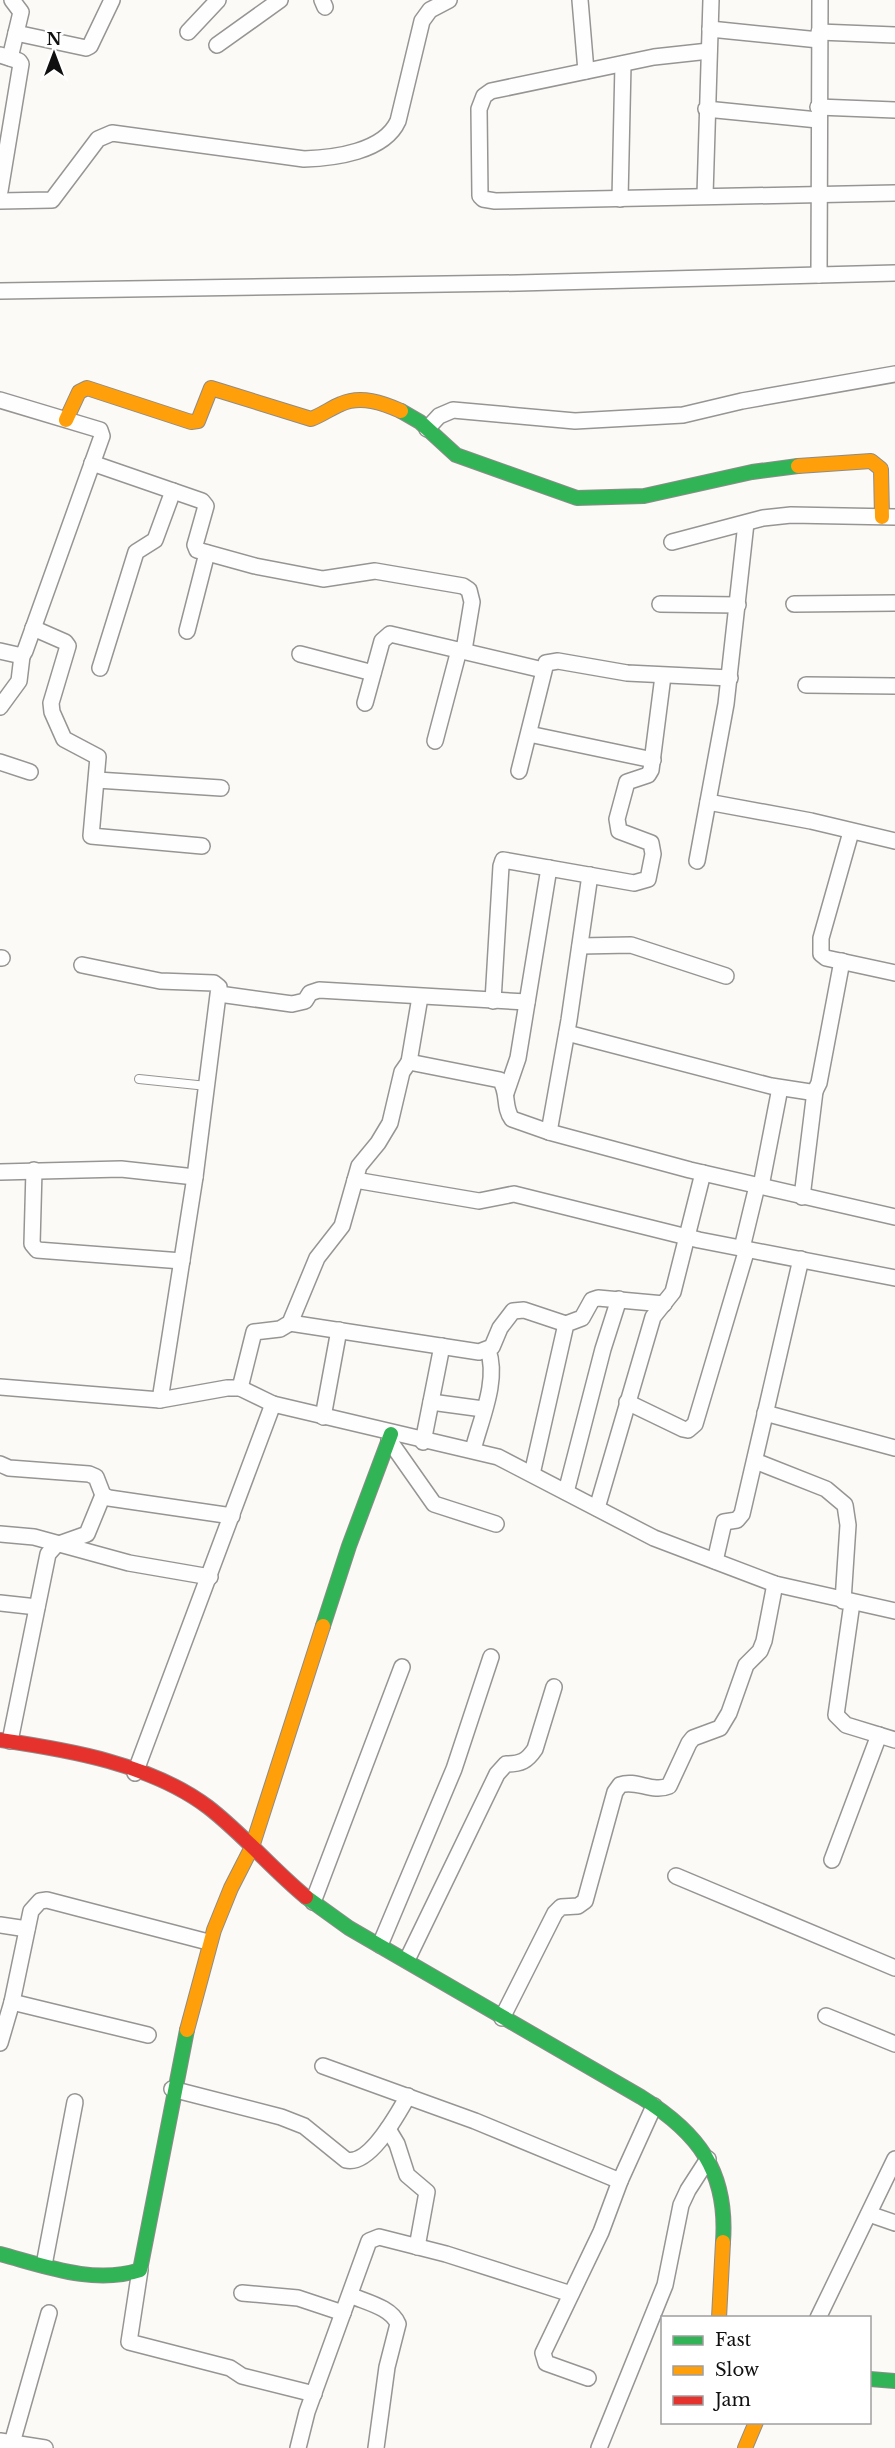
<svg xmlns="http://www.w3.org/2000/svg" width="895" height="2448" font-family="'Libre Baskerville',serif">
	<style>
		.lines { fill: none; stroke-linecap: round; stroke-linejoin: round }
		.lane-casing { stroke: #969594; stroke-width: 10 }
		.street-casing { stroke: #969594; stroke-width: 18 }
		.fast-casing { stroke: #8d8c8b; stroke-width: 16 }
		.slow-casing { stroke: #8d8c8b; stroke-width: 16 }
		.jam-casing { stroke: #8d8c8b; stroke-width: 16 }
		.lane { stroke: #fffefe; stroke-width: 8 }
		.street { stroke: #fffefe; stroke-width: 15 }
		.fast { stroke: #30b455; stroke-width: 14 }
		.slow { stroke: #ff9f0a; stroke-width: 14 }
		.jam { stroke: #e5322d; stroke-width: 14 }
	</style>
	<rect width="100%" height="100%" fill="#fcfaf7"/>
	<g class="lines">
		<defs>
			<polyline id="lane" points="139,1079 207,1086"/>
			<g id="street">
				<polyline points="322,0 325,7"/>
				<polyline points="580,0 586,71"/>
				<polyline points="710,29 819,40"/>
				<polyline points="188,32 218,0"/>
				<polyline points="819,32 895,35"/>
				<polyline points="16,33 86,48 90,46 112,0"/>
				<polyline points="217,45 280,0"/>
				<polyline points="709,51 654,57 491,91 484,96 479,109 480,196 483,199 495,201 895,193"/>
				<polyline points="0,55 19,61 21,64 0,191"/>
				<polyline points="10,58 21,12 12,0"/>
				<polyline points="818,107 895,110"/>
				<polyline points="706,109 818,120"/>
				<polyline points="705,195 711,0"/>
				<polyline points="620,199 623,64"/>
				<path d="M0 201 52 200 98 139 112 133 304 159C334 158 384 152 398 121L422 21 430 10 449 0"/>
				<polyline points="819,275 820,0"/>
				<polyline points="0,291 518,283 895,273"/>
				<polyline points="0,400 100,430 102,436 25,651 22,656 0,651"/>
				<polyline points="427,429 439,416 453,410 575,421 683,415 742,401 895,374"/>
				<polyline points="92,463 202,501 206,506 195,545 197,550 255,566 323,579 375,571 463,586 469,590 472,602 464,650"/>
				<polyline points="672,542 763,518 791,515 895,517"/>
				<polyline points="660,604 738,605"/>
				<polyline points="794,604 895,603"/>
				<polyline points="33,628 65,642 68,646 51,703 52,712 64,739 98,757 91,836 202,846"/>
				<polyline points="187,631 207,553"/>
				<polyline points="300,654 373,673"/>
				<polyline points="100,668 136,552 155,540 173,491"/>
				<polyline points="806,685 895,686"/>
				<polyline points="365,703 382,641 390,634 543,670"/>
				<polyline points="0,707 19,681 22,656"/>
				<polyline points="529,734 653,760"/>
				<polyline points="435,741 459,650"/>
				<polyline points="0,762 30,772"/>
				<polyline points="519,771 546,663 558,661 627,673 730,678"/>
				<polyline points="97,780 221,788"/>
				<polyline points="708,802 811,821 895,841"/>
				<polyline points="851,832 821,938 821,954 826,958 895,973"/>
				<polyline points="697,861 726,704 746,523"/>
				<polyline points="580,946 631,945 726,976"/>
				<polyline points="0,958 2,958"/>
				<polyline points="82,965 160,981 214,983 219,987 195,1177 160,1400"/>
				<polyline points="219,994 292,1004 305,1001 310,993 319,990 527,1002"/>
				<polyline points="493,1001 501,866 503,860 634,883 648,879 653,854 651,843 619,831 617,819 627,782 648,775 651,770 663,676"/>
				<polyline points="567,1033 771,1086 810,1092 815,1091 819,1083 842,961"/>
				<polyline points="409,1062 420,997"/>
				<polyline points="506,1093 518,1058 549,868"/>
				<polyline points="549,1132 569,1020 590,875"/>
				<polyline points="34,1170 32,1244 37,1250 182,1261"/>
				<polyline points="0,1172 121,1169 195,1177"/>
				<polyline points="355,1180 479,1201 514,1194 699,1240 895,1278"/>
				<polyline points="761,1186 780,1088"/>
				<polyline points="802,1197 815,1091"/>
				<polyline points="742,1248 757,1186"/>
				<polyline points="290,1323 479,1352 492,1347 500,1328 513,1311 524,1310 566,1324"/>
				<polyline points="0,1387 160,1400 227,1388 240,1388 273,1404 498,1457 654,1538 775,1584 895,1611"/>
				<path d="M240 1388 254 1332 280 1329 290 1323 317 1258 342 1226 359 1166 378 1143 390 1123 402 1072 409 1062 500 1080C509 1092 503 1107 512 1119L549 1132 690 1170 895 1217"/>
				<polyline points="431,1402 483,1409"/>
				<polyline points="627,1402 683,1429 688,1430 695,1424 747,1249"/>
				<polyline points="765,1413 895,1448"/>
				<polyline points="323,1417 339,1330"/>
				<polyline points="389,1440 434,1504 496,1524"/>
				<polyline points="423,1442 442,1346"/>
				<path d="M473 1450C480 1421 499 1381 488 1350"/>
				<polyline points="755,1461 826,1489 845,1505 848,1525 843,1601"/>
				<polyline points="0,1464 9,1468 89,1474 96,1477 103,1495 109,1498 232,1516"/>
				<polyline points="532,1474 566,1324 582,1318 592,1300 598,1298 664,1304"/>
				<polyline points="566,1492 603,1349 619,1299"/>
				<polyline points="597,1508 653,1317 673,1292 703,1173"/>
				<polyline points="0,1534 34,1537 129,1563 210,1577"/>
				<polyline points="715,1561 724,1522 737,1520 742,1514 801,1259"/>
				<polyline points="0,1603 37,1607"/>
				<polyline points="852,1603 836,1715 846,1725 895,1740"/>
				<polyline points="10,1741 48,1554 56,1545 87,1534 103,1495"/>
				<polyline points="135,1773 273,1404"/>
				<polyline points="832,1860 879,1735"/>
				<polyline points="676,1876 895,1968"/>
				<polyline points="313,1902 402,1667"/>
				<polyline points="0,1925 27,1929"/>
				<polyline points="380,1945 454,1769 491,1657"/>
				<path d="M407 1960 497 1774 506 1764C521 1764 527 1761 535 1749L554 1687"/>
				<polyline points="12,2002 148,2035"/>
				<polyline points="826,2016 895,2044"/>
				<path d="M502 2018 555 1913 561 1907 578 1906 585 1901 615 1792 620 1785C636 1779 652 1793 669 1786L689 1743 693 1738 720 1728 729 1713 746 1665 760 1651 764 1641 775 1584"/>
				<polyline points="0,2043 12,2002 31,1911 40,1901 47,1900 208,1942"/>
				<polyline points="323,2066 475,2121 620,2181"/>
				<path d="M172 2089 281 2117 304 2126 346 2160C370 2166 397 2115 408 2096"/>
				<polyline points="388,2129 397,2144 407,2175 427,2192 417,2247"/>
				<polyline points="869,2214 895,2223"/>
				<polyline points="44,2265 75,2102"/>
				<polyline points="140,2270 129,2342 230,2368 242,2376 314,2394"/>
				<polyline points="242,2293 298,2298 343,2313"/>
				<path d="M350 2295C365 2302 391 2307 398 2324L387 2367 376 2448"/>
				<polyline points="818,2318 895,2159"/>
				<polyline points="588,2378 546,2363 543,2353 601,2232 620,2181 654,2106"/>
				<polyline points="0,2441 45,2448"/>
				<polyline points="12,2443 49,2313"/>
				<polyline points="298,2448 307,2412 369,2241 379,2237 446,2254 571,2294"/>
				<polyline points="599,2448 665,2285 681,2205 688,2190 708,2159"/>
			</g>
			<g id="fast">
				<polyline points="401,411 420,422 456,455 577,498 644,496 752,472 798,466"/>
				<polyline points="323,1626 349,1546 391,1434"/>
				<path d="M306 1897 349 1928 641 2097C699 2133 728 2172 723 2242"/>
				<path d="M0 2254C45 2266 94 2285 140 2270L187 2030"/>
				<polyline points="870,2379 895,2381"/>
			</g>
			<g id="slow">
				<path d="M66 420 79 392 87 388 191 422 198 421 211 388 311 419C322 415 331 408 341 404 361 395 383 403 401 411"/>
				<polyline points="798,466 871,461 881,469 882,517"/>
				<polyline points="187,2030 214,1930 231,1888 252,1847 323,1626"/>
				<polyline points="719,2318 723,2242"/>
				<polyline points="745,2448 756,2422"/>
			</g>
			<path id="jam" d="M0 1740C69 1750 151 1764 208 1807 243 1834 272 1869 306 1897"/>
		</defs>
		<use href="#lane" class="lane-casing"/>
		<use href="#street" class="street-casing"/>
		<use href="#fast" class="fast-casing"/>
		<use href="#slow" class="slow-casing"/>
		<use href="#jam" class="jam-casing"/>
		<use href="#lane" class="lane"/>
		<use href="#street" class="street"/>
		<use href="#fast" class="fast"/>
		<use href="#slow" class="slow"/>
		<use href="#jam" class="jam"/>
	</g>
	<rect x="661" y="2316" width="210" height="108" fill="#ffffff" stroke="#9f9f9f" stroke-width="1.5"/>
	<rect x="673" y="2336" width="30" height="9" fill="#30b455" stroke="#9f9f9f" stroke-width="1.5"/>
	<text x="715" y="2346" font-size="18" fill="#101010">Fast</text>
	<rect x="673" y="2366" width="30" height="9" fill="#ff9f0a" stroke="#9f9f9f" stroke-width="1.5"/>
	<text x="715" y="2376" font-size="18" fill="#101010">Slow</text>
	<rect x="673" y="2396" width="30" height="9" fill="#e5322d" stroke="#9f9f9f" stroke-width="1.5"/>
	<text x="715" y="2406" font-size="18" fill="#101010">Jam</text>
	<g transform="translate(54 54)" stroke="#ffffff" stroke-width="4.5" paint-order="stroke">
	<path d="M0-4.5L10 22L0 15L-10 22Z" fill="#101010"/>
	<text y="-9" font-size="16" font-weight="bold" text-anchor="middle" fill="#101010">N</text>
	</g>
</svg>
